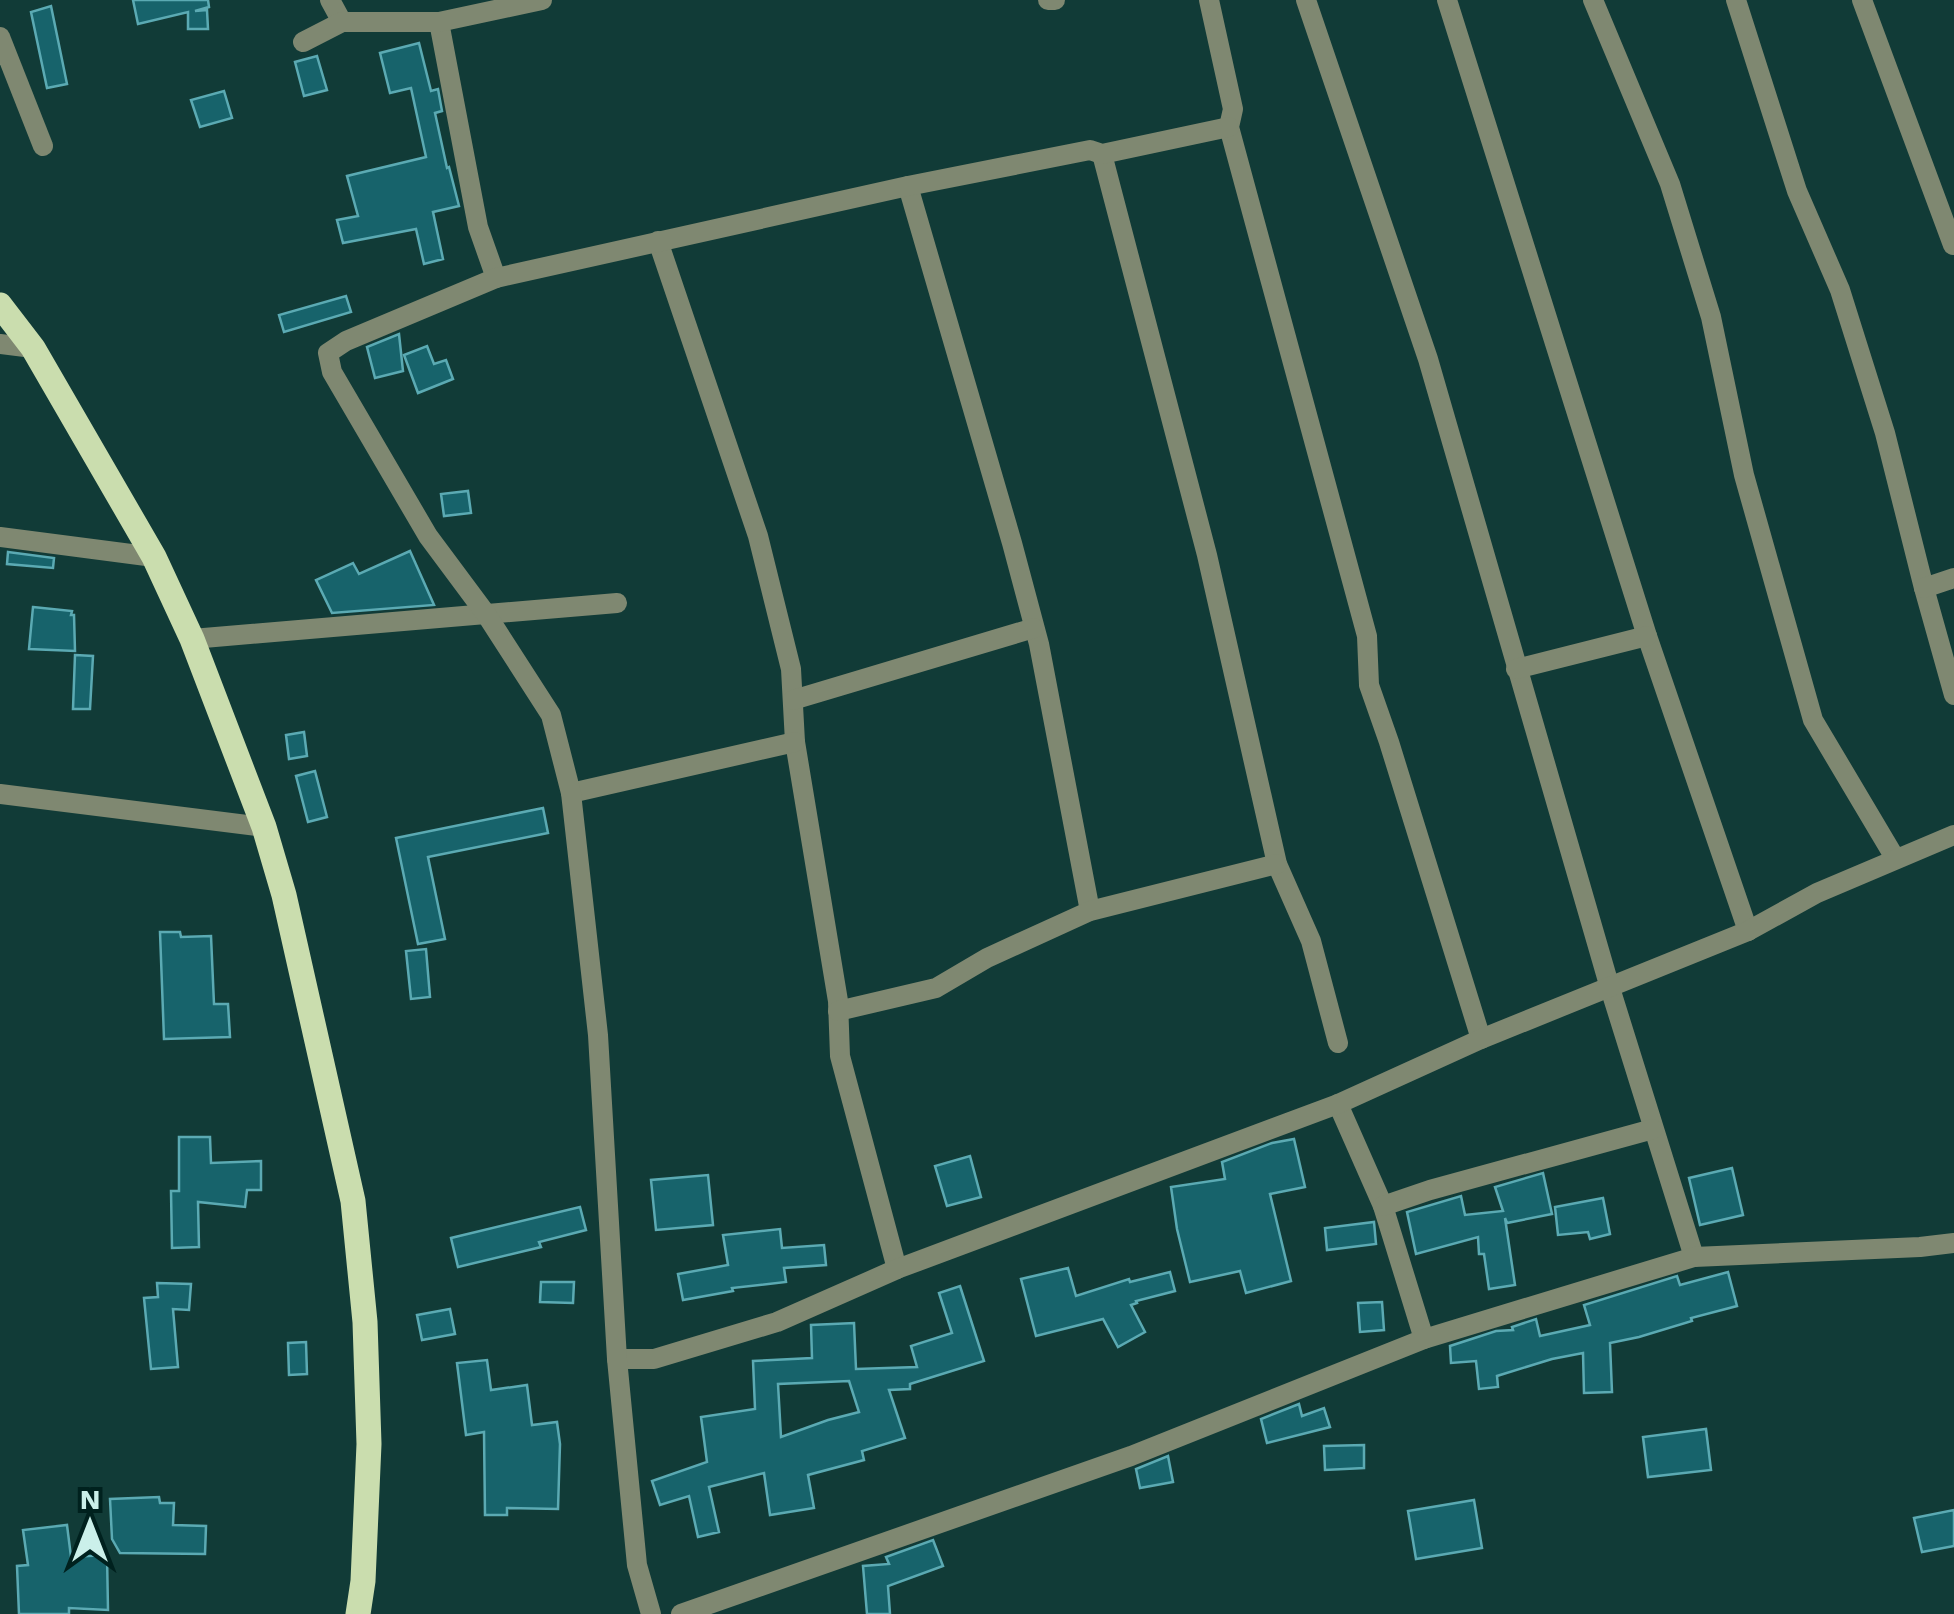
<svg xmlns="http://www.w3.org/2000/svg" width="1954" height="1614" font-family="'Work Sans',sans-serif">
	<style>
		.building { fill: #17636b; stroke: #5baab3; stroke-width: 2.5; fill-rule: evenodd }
		.lines { fill: none; stroke-linecap: round; stroke-linejoin: round }
		.minor { stroke: #7f8871; stroke-width: 20 }
		.primary { stroke: #caddae; stroke-width: 25 }
	</style>
	<rect width="100%" height="100%" fill="#113b37"/>
	<g class="building">
		<polygon points="133,0 208,0 209,7 195,11 207,10 208,29 188,29 188,12 138,24"/>
		<polygon points="51,6 67,84 47,88 31,12"/>
		<polygon points="419,43 431,91 438,89 442,111 435,113 447,168 449,167 459,206 433,212 443,259 424,264 416,229 343,243 337,220 358,216 347,176 426,157 411,88 390,93 380,53"/>
		<polygon points="317,56 327,90 304,96 295,62"/>
		<polygon points="224,91 232,118 200,127 191,100"/>
		<polygon points="346,296 351,312 284,332 279,315"/>
		<polygon points="399,334 403,371 375,378 367,347"/>
		<polygon points="427,346 434,364 446,360 453,379 418,393 404,355"/>
		<polygon points="468,491 471,513 444,516 441,494"/>
		<polygon points="410,551 434,605 332,613 316,580 353,563 359,574"/>
		<polygon points="8,552 54,558 53,568 7,564"/>
		<polygon points="33,607 72,611 71,615 74,615 75,651 29,649"/>
		<polygon points="75,655 93,656 90,709 73,709"/>
		<polygon points="304,732 307,756 289,759 286,735"/>
		<polygon points="315,771 327,817 308,822 296,776"/>
		<polygon points="543,808 548,833 428,857 445,939 418,944 396,838"/>
		<polygon points="160,932 180,932 181,937 211,936 214,1004 228,1004 230,1037 164,1039"/>
		<polygon points="426,949 430,997 411,999 406,951"/>
		<polygon points="179,1137 210,1137 211,1163 261,1161 261,1190 247,1190 245,1207 198,1202 199,1247 172,1248 171,1191 179,1191"/>
		<polygon points="1294,1139 1305,1187 1270,1194 1291,1281 1246,1293 1240,1271 1190,1282 1177,1229 1171,1187 1225,1179 1222,1162 1272,1143"/>
		<polygon points="970,1156 981,1197 947,1206 935,1166"/>
		<polygon points="1732,1168 1743,1215 1700,1225 1689,1178"/>
		<polygon points="1543,1173 1552,1214 1507,1223 1505,1218 1515,1285 1489,1289 1484,1254 1479,1254 1478,1237 1416,1254 1407,1212 1461,1196 1465,1215 1503,1211 1495,1187"/>
		<polygon points="708,1175 713,1225 656,1230 651,1180"/>
		<polygon points="1603,1198 1610,1234 1590,1239 1588,1232 1558,1235 1555,1207"/>
		<polygon points="580,1207 586,1230 539,1242 541,1247 458,1267 451,1238"/>
		<polygon points="1374,1222 1376,1244 1327,1250 1325,1228"/>
		<polygon points="780,1229 782,1248 824,1245 826,1265 784,1268 786,1282 732,1288 733,1291 683,1300 678,1274 728,1265 723,1235"/>
		<polygon points="1068,1268 1076,1296 1129,1279 1130,1282 1170,1272 1175,1291 1136,1301 1137,1303 1131,1305 1145,1332 1118,1347 1103,1319 1036,1336 1021,1279"/>
		<polygon points="1728,1272 1737,1306 1691,1318 1692,1321 1639,1337 1610,1343 1612,1392 1584,1393 1583,1353 1552,1359 1497,1376 1498,1387 1479,1389 1476,1361 1451,1363 1450,1346 1496,1331 1513,1330 1512,1327 1536,1319 1540,1336 1590,1325 1584,1305 1677,1276 1680,1285"/>
		<polygon points="541,1282 574,1282 573,1303 540,1302"/>
		<polygon points="157,1283 191,1284 189,1310 173,1309 178,1367 151,1369 144,1298 158,1297"/>
		<path d="M960 1286 984 1361 910 1384V1389L889 1390 905 1438 862 1451 864 1460 808 1475 814 1508 770 1515 764 1473 709 1487 719 1532 698 1537 689 1496 660 1505 652 1481 707 1462 701 1417 755 1409 753 1361 812 1358 811 1325 854 1323 856 1369 917 1367 911 1346 952 1333 939 1293ZM849 1381 859 1412 828 1420 781 1437 778 1384Z"/>
		<polygon points="1382,1302 1384,1330 1360,1332 1358,1303"/>
		<polygon points="450,1309 455,1334 422,1340 417,1315"/>
		<polygon points="306,1342 307,1374 289,1375 288,1343"/>
		<polygon points="487,1360 491,1390 527,1385 532,1425 557,1422 560,1444 558,1509 507,1508 507,1515 485,1515 484,1432 466,1435 457,1363"/>
		<polygon points="1299,1404 1302,1416 1324,1408 1330,1427 1267,1443 1261,1419"/>
		<polygon points="1706,1429 1711,1470 1648,1477 1643,1437"/>
		<polygon points="1364,1445 1364,1468 1325,1470 1324,1446"/>
		<polygon points="1168,1456 1173,1482 1140,1488 1136,1469"/>
		<polygon points="159,1497 160,1503 174,1503 173,1525 206,1526 205,1554 120,1553 112,1539 110,1499"/>
		<polygon points="1474,1500 1482,1548 1416,1559 1408,1511"/>
		<polygon points="1954,1510 1954,1546 1922,1552 1914,1518"/>
		<polygon points="67,1525 71,1557 107,1555 108,1610 69,1608 69,1614 19,1614 17,1566 28,1565 23,1530"/>
		<polygon points="933,1540 943,1566 888,1586 890,1614 867,1614 863,1566 889,1564 886,1557"/>
	</g>
	<g class="lines">
		<g class="minor">
			<polyline points="330,0 342,22"/>
			<polyline points="1048,0 1055,0"/>
			<polyline points="1209,0 1233,109 1229,127 1367,636 1369,685 1389,742 1481,1039"/>
			<polyline points="1306,0 1428,359 1610,988 1694,1257"/>
			<polyline points="1447,0 1647,636 1748,931"/>
			<polyline points="1593,0 1670,184 1711,317 1744,475 1813,720 1895,858"/>
			<polyline points="1736,0 1797,191 1840,290 1885,433 1924,588 1954,695"/>
			<polyline points="1862,0 1953,245"/>
			<polyline points="439,22 478,227 496,278"/>
			<polyline points="0,37 43,146"/>
			<polyline points="303,42 342,22 439,22 542,0"/>
			<polyline points="1102,154 1207,555 1277,864 1311,941 1338,1043"/>
			<polyline points="908,186 1012,543 1039,644 1090,911"/>
			<polyline points="658,241 758,536 791,669 795,742 838,1001 840,1056 897,1269"/>
			<polyline points="0,344 33,348"/>
			<polyline points="0,537 154,557"/>
			<polyline points="1924,588 1954,578"/>
			<polyline points="192,639 617,603"/>
			<polyline points="1516,669 1647,636"/>
			<polyline points="793,700 1034,628"/>
			<polyline points="571,793 795,742"/>
			<polyline points="0,794 264,827"/>
			<polyline points="838,1011 936,988 987,958 1090,911 1277,864"/>
			<polyline points="1338,1104 1383,1206 1424,1339"/>
			<polyline points="1383,1206 1430,1190 1653,1129"/>
			<polyline points="617,1359 654,1359 777,1322 897,1269 1338,1104 1481,1039 1748,931 1817,893 1954,835"/>
			<polyline points="651,1614 637,1565 617,1359 598,1035 571,793 551,715 486,614 428,536 332,372 328,353 346,341 496,278 908,186 1090,150 1102,154 1229,127"/>
			<polyline points="681,1614 1131,1456 1424,1339 1694,1257 1920,1247 1954,1243"/>
		</g>
		<polyline class="primary" points="0,305 33,348 154,557 192,639 264,827 284,895 353,1201 365,1322 369,1444 363,1581 358,1614"/>
	</g>
	<g transform="translate(90 1524)" stroke="#00211e" stroke-width="8" paint-order="stroke">
	<path d="M0-8L18 38L0 25L-18 38Z" fill="#cbf0ea"/>
	<text y="-15" font-size="28" font-weight="bold" text-anchor="middle" fill="#cbf0ea">N</text>
	</g>
</svg>
